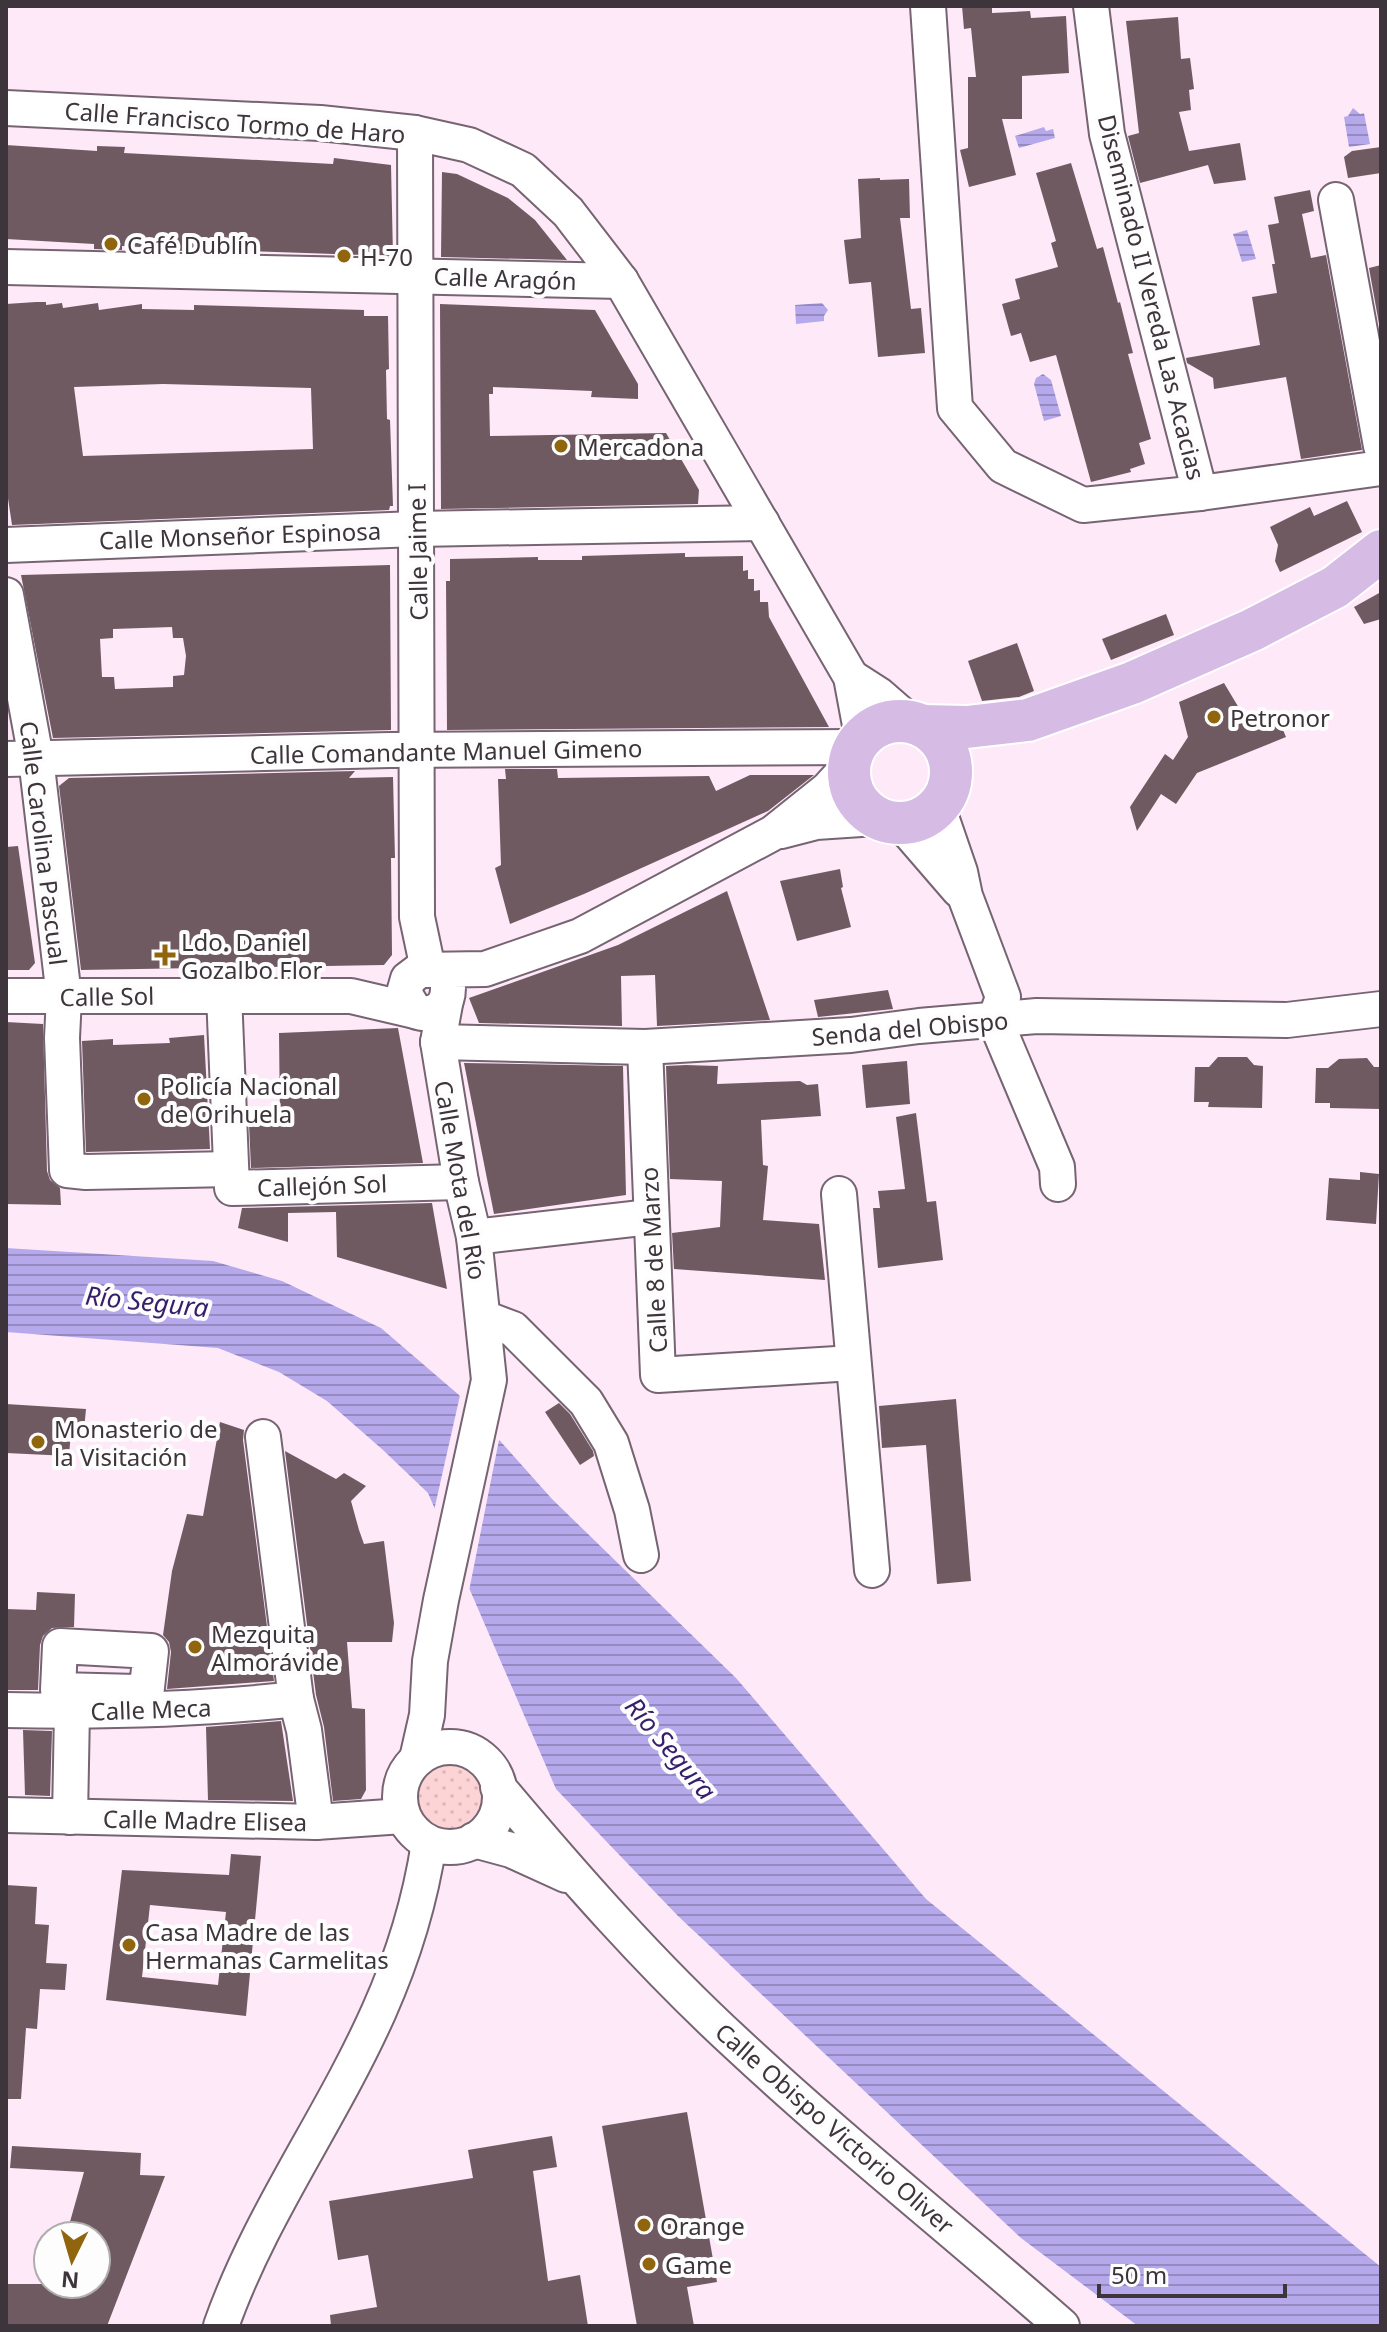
<svg xmlns="http://www.w3.org/2000/svg" width="1387" height="2332" font-family="'Noto Sans',sans-serif">
	<style>
		.grass { fill: url(#grass-dots) }
		.water { fill: url(#water-rules) }
		.pier { fill: #fee9f9 }
		.building { fill: #705a62; fill-rule: evenodd }
		.lines { fill: none; stroke-linecap: round; stroke-linejoin: round }
		.minor-casing { stroke: #766472; stroke-width: 38 }
		.major-casing { stroke: #fff; stroke-width: 46 }
		.minor { stroke: #fff; stroke-width: 34 }
		.major { stroke: #d6bce5; stroke-width: 42 }
		.poi-dot { fill: #90650d; stroke: #fdfdfd; stroke-width: 3 }
		.labels { text-anchor: middle; dominant-baseline: central; stroke-width: 8; stroke-linejoin: round; paint-order: stroke }
		.street-label { font-size: 24px; fill: #3d353b; stroke: #fdfdfd }
		.poi-label { font-size: 24px; fill: #3d353b; stroke: #fdfdfd; text-anchor: start }
		.water-label { font-size: 26px; font-style: italic; fill: #361e6a; stroke: #fdfdfd }
	</style>
	<defs>
		<pattern id="grass-dots" width="8" height="8" patternUnits="userSpaceOnUse" patternTransform="scale(2)"><rect width="8" height="8" fill="#fcd4d6"/><path d="M2 2h.1M6 6h.1" fill="none" stroke="#d9b7b9" stroke-width="1.8" stroke-linecap="round"/></pattern>
		<pattern id="water-rules" width="6" height="5" patternUnits="userSpaceOnUse" patternTransform="scale(2)"><rect width="6" height="5" fill="#b5a9ec"/><path d="M0 2.5h6" fill="none" stroke="#948ac0"/></pattern>
	</defs>
	<rect width="100%" height="100%" fill="#fee9f9"/>
	<circle class="grass" cx="450" cy="1797" r="32"/>
	<g class="water">
		<polygon points="1353,108 1360,114 1364,113 1370,144 1349,147 1344,117 1348,116"/>
		<polygon points="1044,127 1046,131 1053,129 1055,138 1019,148 1015,136"/>
		<polygon points="1247,230 1256,259 1242,262 1233,234"/>
		<polygon points="822,303 828,310 824,316 824,321 796,324 795,305"/>
		<polygon points="1043,374 1051,380 1061,416 1044,421 1034,384 1036,378"/>
		<polygon points="6,1248 213,1261 282,1281 381,1328 459,1395 552,1499 736,1678 926,1899 1381,2267 1381,2326 1138,2326 1021,2238 678,1916 556,1789 428,1493 383,1450 327,1401 279,1372 218,1348 6,1332"/>
	</g>
	<polygon class="pier" points="461,1391 500,1435 468,1596 433,1515"/>
	<g class="building">
		<polygon points="962,6 992,6 992,13 1030,11 1031,18 1066,16 1069,73 1022,76 1022,119 1002,119 1016,175 969,187 960,150 968,148 968,77 976,77 971,28 964,29"/>
		<polygon points="1178,17 1181,59 1190,58 1194,89 1189,90 1191,110 1179,112 1189,151 1240,143 1246,180 1214,184 1208,165 1140,183 1128,136 1139,133 1126,21"/>
		<polygon points="6,145 97,151 97,146 125,147 124,153 333,164 334,158 391,165 393,256 186,249 186,251 159,250 159,248 122,246 122,250 94,249 94,244 6,239"/>
		<polygon points="1381,147 1381,173 1348,178 1344,157 1352,151"/>
		<polygon points="1071,163 1097,249 1103,247 1118,303 1120,302 1133,353 1128,354 1151,439 1139,443 1145,464 1130,469 1131,472 1091,482 1056,355 1030,362 1021,333 1011,336 1002,304 1020,299 1015,279 1058,267 1051,243 1056,241 1036,173"/>
		<polygon points="442,172 457,174 508,198 535,220 567,260 441,257"/>
		<polygon points="880,178 880,180 909,179 910,218 900,218 911,309 921,308 925,353 878,357 871,282 849,284 844,240 861,238 858,179"/>
		<polygon points="1310,190 1314,211 1302,214 1311,258 1326,255 1362,450 1301,459 1286,377 1214,389 1213,378 1187,363 1186,358 1260,345 1252,297 1277,293 1272,264 1275,264 1268,225 1279,223 1274,197"/>
		<polygon points="1381,265 1381,335 1369,268"/>
		<path d="M36 302H46V305L62 303 63 308 98 303 99 310 142 304V309L194 310V305L364 310V316H388L389 369 386 370 387 419 390 420 393 506H390L389 510 12 525 6 485V304ZM163 384 311 388 313 449 83 456 74 387Z"/>
		<polygon points="440,304 595,310 638,384 638,399 591,397 592,391 493,387 493,394 489,394 490,436 666,433 699,490 698,504 441,509"/>
		<polygon points="1347,501 1362,532 1280,572 1275,561 1278,545 1270,527 1310,507 1314,516"/>
		<polygon points="685,553 685,557 743,556 743,571 748,570 748,579 754,579 754,591 760,590 760,602 768,602 769,617 829,727 447,730 446,581 450,581 450,559 538,557 538,560 582,560 582,556"/>
		<path d="M390 565 391 730 53 738 21 575ZM172 627 173 638H183L186 656 184 675 173 676V687L115 689 114 677H102L100 639 113 638V629Z"/>
		<polygon points="1381,592 1381,619 1364,624 1354,607"/>
		<polygon points="1166,614 1174,635 1111,660 1102,639"/>
		<polygon points="1017,643 1034,691 1019,697 982,701 968,661"/>
		<polygon points="1224,683 1248,723 1275,711 1286,737 1197,773 1176,804 1161,794 1137,831 1130,807 1165,754 1173,760 1188,737 1179,702"/>
		<polygon points="505,769 557,769 558,778 709,776 716,791 750,775 814,775 768,811 584,894 510,924 495,868 501,865 498,779 506,779"/>
		<polygon points="355,771 349,778 393,777 395,858 391,858 392,955 384,965 81,970 59,786 69,778"/>
		<polygon points="18,846 35,963 29,970 6,970 6,847"/>
		<polygon points="840,869 843,887 841,888 851,927 797,941 780,881"/>
		<polygon points="727,891 770,1020 657,1026 655,975 621,976 622,1026 479,1023 469,998 618,945"/>
		<polygon points="888,990 893,1009 818,1017 814,1000"/>
		<polygon points="6,1022 43,1024 47,1171 50,1180 60,1188 61,1205 6,1204"/>
		<polygon points="398,1028 423,1163 251,1168 249,1124 280,1123 279,1033"/>
		<polygon points="204,1035 210,1149 86,1152 82,1041 113,1039 113,1045 170,1043 169,1038"/>
		<polygon points="1218,1057 1247,1057 1254,1065 1263,1066 1262,1108 1208,1107 1209,1102 1194,1102 1195,1067 1209,1067"/>
		<polygon points="1367,1058 1374,1067 1381,1067 1381,1109 1330,1108 1330,1103 1315,1103 1316,1068 1328,1068 1339,1059"/>
		<polygon points="907,1061 910,1104 866,1108 862,1065"/>
		<polygon points="464,1063 623,1066 626,1195 494,1214"/>
		<polygon points="686,1065 718,1066 717,1084 800,1081 807,1085 818,1084 821,1116 761,1120 763,1165 768,1166 763,1220 819,1224 825,1280 674,1269 672,1233 720,1227 722,1181 670,1179 666,1066"/>
		<polygon points="916,1113 927,1202 936,1201 943,1260 878,1268 873,1208 880,1208 878,1191 905,1189 896,1117"/>
		<polygon points="1360,1172 1379,1174 1376,1224 1326,1220 1329,1178 1360,1180"/>
		<polygon points="432,1203 447,1289 337,1257 336,1212 288,1213 288,1242 238,1228 242,1208"/>
		<polygon points="956,1399 971,1581 937,1584 926,1445 882,1448 879,1406"/>
		<polygon points="559,1403 570,1414 593,1451 594,1456 580,1465 545,1412"/>
		<polygon points="6,1404 86,1409 84,1430 71,1431 69,1456 6,1453"/>
		<polygon points="220,1422 244,1430 243,1440 274,1681 167,1689 171,1652 169,1642 163,1635 172,1571 187,1514 203,1516"/>
		<polygon points="285,1451 336,1479 344,1473 366,1486 351,1501 359,1530 364,1544 384,1541 394,1623 392,1642 347,1642 352,1708 365,1709 366,1790 361,1799 333,1801 324,1727 316,1695"/>
		<polygon points="37,1592 75,1594 74,1627 52,1628 43,1636 40,1645 38,1690 6,1690 6,1609 36,1610"/>
		<polygon points="281,1721 293,1801 208,1800 206,1727"/>
		<polygon points="23,1730 52,1731 50,1796 25,1795"/>
		<path d="M231 1854 261 1856 246 2016 106 2000 122 1870 229 1875ZM150 1905 226 1912 218 1985 142 1977Z"/>
		<polygon points="6,1885 37,1887 35,1924 49,1925 46,1963 67,1964 65,1990 40,1989 37,2029 26,2028 21,2099 6,2099"/>
		<polygon points="687,2112 717,2282 687,2287 694,2326 637,2326 602,2126"/>
		<polygon points="552,2136 557,2167 533,2171 548,2281 580,2275 588,2326 331,2326 330,2315 377,2307 368,2255 338,2260 329,2201 473,2178 468,2150"/>
		<polygon points="12,2146 141,2153 140,2175 165,2176 107,2326 6,2326 6,2284 96,2284 96,2236 66,2236 84,2172 10,2168"/>
	</g>
	<g class="lines">
		<defs>
			<g id="minor">
				<polyline points="928,6 955,408 1003,466 1083,505 1200,493 1381,468"/>
				<polyline points="1091,6 1107,134 1200,493"/>
				<polyline points="6,108 320,123 415,133 469,145 523,170 568,212 621,281 851,677 862,736"/>
				<polyline points="415,133 417,917 428,969"/>
				<polyline points="1336,200 1381,446"/>
				<polyline points="6,267 621,281"/>
				<polyline points="6,545 416,529 762,523"/>
				<polyline points="6,595 36,758 64,997 62,1038 67,1170 86,1172 231,1169"/>
				<polyline points="851,677 879,695 910,722"/>
				<polyline points="6,759 390,750 855,747"/>
				<polyline points="938,808 960,872 965,896 1003,997 995,1020 1057,1167 1058,1184"/>
				<polyline points="902,824 959,890"/>
				<polyline points="781,831 816,822 876,818"/>
				<path d="M448 988C448 1008 433 1018 415 1011L404 993 408 979 420 970 485 969 580 936 773 833 828 789 849 766"/>
				<polyline points="224,994 232,1188 461,1182"/>
				<polyline points="6,996 351,996 415,1011"/>
				<polyline points="438,1042 645,1047 851,1035 919,1026 1037,1016 1287,1020 1381,1009"/>
				<polyline points="645,1047 658,1375 853,1363"/>
				<polyline points="839,1194 872,1570"/>
				<polyline points="474,1237 650,1217"/>
				<polyline points="484,1318 513,1329 586,1402 611,1443 632,1510 641,1555"/>
				<polyline points="263,1437 296,1699 304,1730 316,1822"/>
				<polygon points="60,1646 151,1651 146,1696 137,1692 58,1690"/>
				<path d="M6 1710C103 1712 199 1710 296 1699"/>
				<circle cx="450" cy="1797" r="50"/>
				<polyline points="417,1759 427,1715 430,1661 441,1600 489,1380 474,1237 461,1182 438,1042 445,1004"/>
				<path d="M498 1787C573 1876 651 1965 737 2044 842 2142 954 2231 1062 2326"/>
				<polyline points="6,1815 316,1822 403,1816"/>
				<polyline points="70,1817 72,1711"/>
				<polyline points="474,1840 511,1850 566,1875"/>
				<path d="M221 2326C260 2215 331 2119 379 2011 403 1957 420 1902 429 1843"/>
			</g>
			<g id="major">
				<circle cx="900" cy="772" r="51"/>
				<polyline points="923,726 967,727 1028,720 1132,683 1252,630 1335,587 1381,551"/>
			</g>
		</defs>
		<use href="#minor" class="minor-casing"/>
		<use href="#major" class="major-casing"/>
		<use href="#minor" class="minor"/>
		<use href="#major" class="major"/>
	</g>
	<g class="poi-dot">
		<circle cx="111" cy="244" r="8"/>
		<circle cx="344" cy="256" r="8"/>
		<circle cx="561" cy="446" r="8"/>
		<circle cx="1214" cy="717" r="8"/>
		<path d="M161 943h8v8h8v8h-8v8h-8v-8h-8v-8h8z"/>
		<circle cx="144" cy="1099" r="8"/>
		<circle cx="38" cy="1442" r="8"/>
		<circle cx="195" cy="1647" r="8"/>
		<circle cx="129" cy="1945" r="8"/>
		<circle cx="644" cy="2225" r="8"/>
		<circle cx="649" cy="2264" r="8"/>
	</g>
	<g class="labels">
		<g class="street-label">
			<text transform="translate(235 122) rotate(4)">Calle Francisco Tormo de Haro</text>
			<text transform="translate(505 278) rotate(2)">Calle Aragón</text>
			<text transform="translate(1152 297) rotate(76)">Diseminado II Vereda Las Acacias</text>
			<text transform="translate(240 535) rotate(-2)">Calle Monseñor Espinosa</text>
			<text transform="translate(417 552) rotate(-91)">Calle Jaime I</text>
			<text transform="translate(446 751) rotate(-1)">Calle Comandante Manuel Gimeno</text>
			<text transform="translate(44 843) rotate(83)">Calle Carolina Pascual</text>
			<text transform="translate(107 996) rotate(-1)">Calle Sol</text>
			<text transform="translate(910 1028) rotate(-5)">Senda del Obispo</text>
			<text transform="translate(461 1180) rotate(80)">Calle Mota del Río</text>
			<text transform="translate(322 1185) rotate(-2)">Callejón Sol</text>
			<text transform="translate(653 1260) rotate(-93)">Calle 8 de Marzo</text>
			<text transform="translate(151 1709) rotate(-2)">Calle Meca</text>
			<text transform="translate(205 1820) rotate(1)">Calle Madre Elisea</text>
			<text transform="translate(835 2128) rotate(41)">Calle Obispo Victorio Oliver</text>
		</g>
		<g class="poi-label">
			<text x="127" y="244">Café Dublín</text>
			<text x="360" y="256">H-70</text>
			<text x="577" y="446">Mercadona</text>
			<text x="1230" y="717">Petronor</text>
			<text x="181" y="941">Ldo. Daniel<tspan x="181" dy="28">Gozalbo Flor</tspan></text>
			<text x="160" y="1085">Policía Nacional<tspan x="160" dy="28">de Orihuela</tspan></text>
			<text x="54" y="1428">Monasterio de<tspan x="54" dy="28">la Visitación</tspan></text>
			<text x="211" y="1633">Mezquita<tspan x="211" dy="28">Almorávide</tspan></text>
			<text x="145" y="1931">Casa Madre de las<tspan x="145" dy="28">Hermanas Carmelitas</tspan></text>
			<text x="660" y="2225">Orange</text>
			<text x="665" y="2264">Game</text>
		</g>
		<g class="water-label">
			<text transform="translate(147 1301) rotate(6)">Río Segura</text>
			<text transform="translate(671 1748) rotate(50)">Río Segura</text>
		</g>
	</g>
	<rect width="1387" height="2332" fill="none" stroke="#3d353b" stroke-width="16"/>
	<g transform="translate(72 2260) rotate(185)"><circle r="38" fill="#fdfdfd" stroke="#b0adaf" stroke-width="2"/>
	<path d="M0-6L14 30L0 20L-14 30Z" fill="#90650d"/>
	<text y="-12" font-size="22" font-weight="bold" text-anchor="middle" fill="#3d353b">N</text>
	</g>
	<path d="M1099 2284v12h186v-12" fill="none" stroke="#3d353b" stroke-width="4"/>
	<text x="1111" y="2284" font-size="24" fill="#3d353b" stroke="#fdfdfd" stroke-width="6" paint-order="stroke">50 m</text>
</svg>
